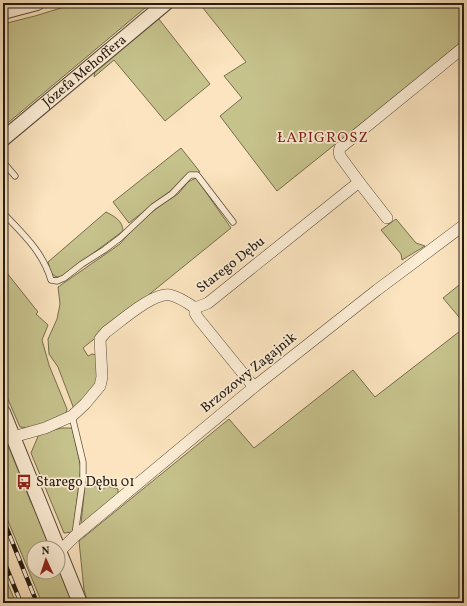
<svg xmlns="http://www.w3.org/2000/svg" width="467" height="606" font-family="Vollkorn,serif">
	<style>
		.green { fill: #c6c28c; stroke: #756e4f }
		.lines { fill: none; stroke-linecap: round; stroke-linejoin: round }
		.service-casing { stroke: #5a4d3d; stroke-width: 7 }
		.minor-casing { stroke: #5a4d3d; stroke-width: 12 }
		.tertiary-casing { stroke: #5a4d3d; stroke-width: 16 }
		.service { stroke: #fcedd5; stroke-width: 5.5 }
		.minor { stroke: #fcedd5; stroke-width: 11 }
		.tertiary { stroke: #fcedd5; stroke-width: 14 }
		.rail-casing { stroke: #241b12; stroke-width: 4.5 }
		.rail { stroke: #fcedd5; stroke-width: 3; stroke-dasharray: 9; stroke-linecap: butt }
		.labels { text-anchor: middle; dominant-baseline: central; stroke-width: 3.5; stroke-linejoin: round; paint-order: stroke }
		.street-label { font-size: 14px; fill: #241b12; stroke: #fcedd5 }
		.poi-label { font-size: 14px; fill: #241b12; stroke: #fcedd5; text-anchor: start }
		.neighbourhood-label { font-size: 15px; letter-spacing: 1px; fill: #7a1f14; stroke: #fcedd5 }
	</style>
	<rect width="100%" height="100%" fill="#fbe4bf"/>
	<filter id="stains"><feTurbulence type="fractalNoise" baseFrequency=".005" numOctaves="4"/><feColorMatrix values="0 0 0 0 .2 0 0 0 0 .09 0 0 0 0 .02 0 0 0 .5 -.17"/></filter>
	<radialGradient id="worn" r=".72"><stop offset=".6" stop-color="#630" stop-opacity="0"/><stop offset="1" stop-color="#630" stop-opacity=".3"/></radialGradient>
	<g class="green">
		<polygon points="77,3 151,3 3,127 3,24 35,16"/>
		<polygon points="199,3 314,3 316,5 318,3 464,3 464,41 277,191 220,116 242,98 224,76 246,62"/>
		<polygon points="158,18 210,84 165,121 114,60 94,77 95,70"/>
		<polygon points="181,148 200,172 189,174 183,178 173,189 129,223 113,202"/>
		<polygon points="196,178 231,228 83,348 88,356 92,354 97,355 97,384 74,409 58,367 49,354 48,339 57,319 60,304 58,287 120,244 135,226 162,204 178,194 188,182"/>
		<path d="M106 212C114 216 123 221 123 231L61 277C51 278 50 270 48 262Z"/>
		<polygon points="396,219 416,243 425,246 402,260 401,254 381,230"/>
		<path d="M3 268 38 312 36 314 48 325 42 340 49 365 67 409 66 413C52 419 35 430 20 427L3 388Z"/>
		<polygon points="464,281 464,323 443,298"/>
		<polygon points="464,328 464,603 88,603 84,590 79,541 229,419 254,448 353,370 375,397"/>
		<polygon points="61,428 72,428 81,468 73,532 64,533 31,453 39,434"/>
		<polygon points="3,432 30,500 53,548 34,548 34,572 58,572 58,559 76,603 42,603 3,509"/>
		<polygon points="85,485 97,486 99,492 107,486 118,489 118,494 81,524"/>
		<polygon points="3,572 16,603 3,603"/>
	</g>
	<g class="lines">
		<defs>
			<g id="service">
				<polyline points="3,162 15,176"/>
				<path d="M3 213C22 233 43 252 51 280L57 281 64 278 82 264 104 250 120 238 153 207 172 194 190 175H197L233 222"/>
				<polyline points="72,416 83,462 83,479 75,534"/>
			</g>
			<g id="minor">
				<polyline points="359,182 387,218"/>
				<polyline points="195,308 195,313 198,318 254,387"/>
				<path d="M13 437 45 428 72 416 85 404 100 386 102 377 100 339 106 332C120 322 153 292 170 295 179 297 188 303 195 308L208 303 359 182 340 156 339 152 340 148 464 47"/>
				<polyline points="60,551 75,536 254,387 377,290 464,225"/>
			</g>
			<g id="tertiary">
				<polyline points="3,12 37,3"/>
				<path id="s1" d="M3 139 166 3"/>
				<polyline points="3,412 80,603"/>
			</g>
		</defs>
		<use href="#service" class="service-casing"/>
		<use href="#minor" class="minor-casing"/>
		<use href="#tertiary" class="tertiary-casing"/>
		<use href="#service" class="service"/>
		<use href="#minor" class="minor"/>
		<use href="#tertiary" class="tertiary"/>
		<defs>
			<g id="rail">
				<polyline points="3,519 37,603"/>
				<polyline points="3,559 21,603"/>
			</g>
		</defs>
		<use href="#rail" class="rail-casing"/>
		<use href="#rail" class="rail"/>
	</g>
	<defs>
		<symbol id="bus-bare" viewBox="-9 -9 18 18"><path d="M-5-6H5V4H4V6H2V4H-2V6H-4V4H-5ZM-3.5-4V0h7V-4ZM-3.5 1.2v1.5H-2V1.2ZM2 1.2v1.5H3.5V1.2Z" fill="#8f2418" stroke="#fcedd5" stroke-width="2.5" paint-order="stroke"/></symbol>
	</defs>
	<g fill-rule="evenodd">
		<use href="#bus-bare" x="13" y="471" width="22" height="22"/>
	</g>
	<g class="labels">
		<g class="street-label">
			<text stroke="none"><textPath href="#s1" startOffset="106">Józefa Mehoffera</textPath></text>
			<text transform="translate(231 265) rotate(-38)">Starego Dębu</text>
			<text transform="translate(249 373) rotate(-39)">Brzozowy Zagajnik</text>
		</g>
		<g class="poi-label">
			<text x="36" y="482">Starego Dębu 01</text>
		</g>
		<g class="neighbourhood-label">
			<text x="323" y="138">ŁAPIGROSZ</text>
		</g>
	</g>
	<rect width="467" height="606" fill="none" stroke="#fbe4bf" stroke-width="16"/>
	<rect x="4" y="4" width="459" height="598" fill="none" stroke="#241b12" stroke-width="2"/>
	<rect x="8" y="8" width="451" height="590" fill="none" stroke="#241b12"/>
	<g transform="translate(46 560) rotate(357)"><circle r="19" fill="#fcedd5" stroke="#a69987"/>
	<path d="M0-3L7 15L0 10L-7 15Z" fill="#8f2418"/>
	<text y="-6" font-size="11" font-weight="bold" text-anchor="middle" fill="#241b12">N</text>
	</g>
	<rect width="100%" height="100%" filter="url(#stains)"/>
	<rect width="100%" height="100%" fill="url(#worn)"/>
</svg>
